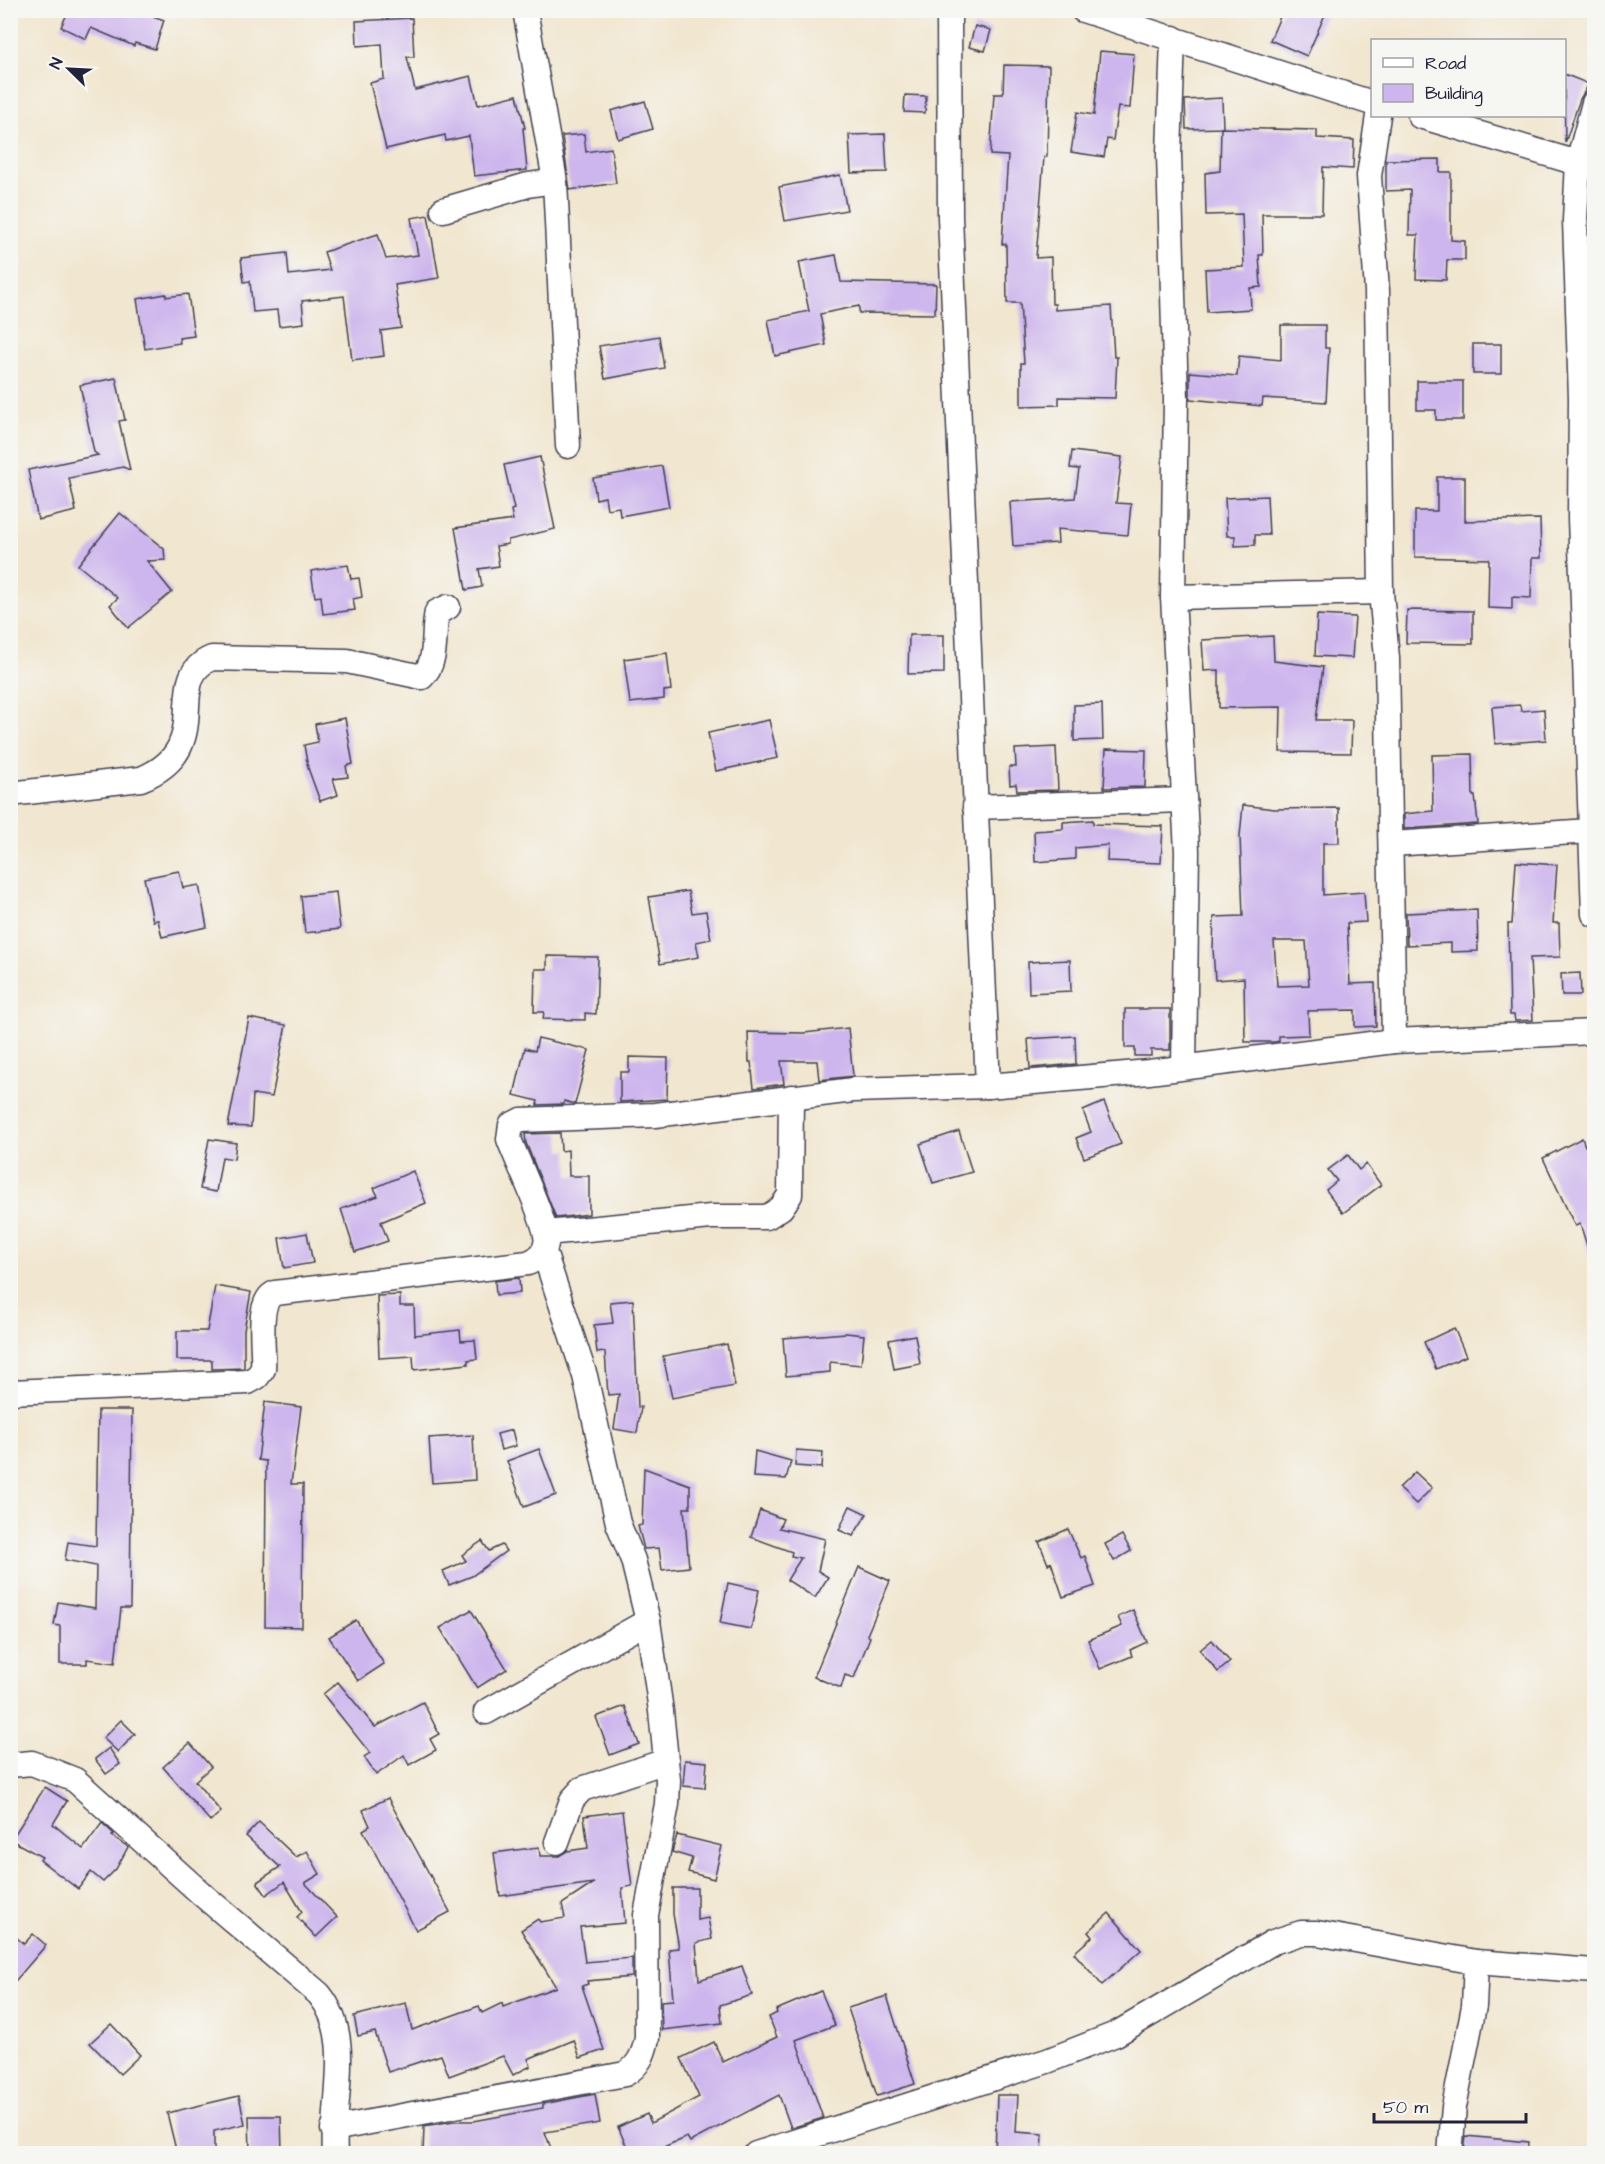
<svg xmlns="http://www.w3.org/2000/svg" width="1605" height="2164" font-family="'Architects Daughter',sans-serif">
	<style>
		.building { fill: #cdb6ed; fill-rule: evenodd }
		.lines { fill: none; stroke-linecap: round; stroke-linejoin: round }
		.minor-casing { stroke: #413f51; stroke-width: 27 }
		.minor { stroke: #fff; stroke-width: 24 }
	</style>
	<rect width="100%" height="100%" fill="#f6f6f2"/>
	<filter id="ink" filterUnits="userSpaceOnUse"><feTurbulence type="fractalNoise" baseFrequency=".0167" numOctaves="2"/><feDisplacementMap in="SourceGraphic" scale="12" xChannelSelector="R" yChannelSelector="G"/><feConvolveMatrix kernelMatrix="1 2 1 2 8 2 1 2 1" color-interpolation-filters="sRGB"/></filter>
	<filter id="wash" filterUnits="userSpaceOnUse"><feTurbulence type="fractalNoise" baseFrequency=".008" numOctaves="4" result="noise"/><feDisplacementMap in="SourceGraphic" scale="24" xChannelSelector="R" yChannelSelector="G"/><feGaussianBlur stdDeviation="1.35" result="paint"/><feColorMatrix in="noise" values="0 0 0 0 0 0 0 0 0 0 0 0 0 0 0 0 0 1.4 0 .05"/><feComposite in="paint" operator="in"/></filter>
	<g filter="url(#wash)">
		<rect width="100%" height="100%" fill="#f1e6cf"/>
		<g id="blocks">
			<g class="building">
				<polygon points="69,10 148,10 147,14 164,20 155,49 135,43 134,46 91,28 86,39 61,27"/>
				<polygon points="1283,10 1327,10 1307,56 1270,40"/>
				<polygon points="412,18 414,57 407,57 415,90 471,76 478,105 517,95 525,128 523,128 527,170 474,176 469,136 446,141 445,135 386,149 370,83 384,79 382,44 357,46 356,21"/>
				<polygon points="975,26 991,30 985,51 969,47"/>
				<polygon points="1100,51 1134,54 1130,108 1118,107 1113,140 1107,139 1104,157 1071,152 1077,112 1094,115"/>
				<polygon points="1004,65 1049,66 1047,157 1044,157 1036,258 1051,257 1052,304 1055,304 1055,310 1111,306 1114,357 1117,357 1115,398 1059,397 1059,405 1021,406 1021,363 1024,363 1020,303 1007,303 1006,244 1002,244 1008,156 990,155 994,94 1003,94"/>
				<polygon points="1564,74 1589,84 1580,99 1565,143"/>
				<polygon points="905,95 926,96 925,113 904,112"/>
				<polygon points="1222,98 1223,128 1186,129 1185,100"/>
				<polygon points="645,101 653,129 618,139 611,111"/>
				<polygon points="1221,128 1317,130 1317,138 1354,140 1353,169 1323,167 1322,214 1262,214 1263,255 1259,255 1261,287 1250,288 1251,309 1207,312 1205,269 1244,267 1242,214 1206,215 1205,173 1220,171"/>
				<polygon points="584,134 586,152 611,148 616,183 570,190 562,136"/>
				<polygon points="885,134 887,172 851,173 849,135"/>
				<polygon points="1440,159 1440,172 1451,172 1451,240 1465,241 1465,260 1447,260 1446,280 1416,279 1418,235 1409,235 1410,190 1386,191 1386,160"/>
				<polygon points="840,175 847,210 785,221 779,187"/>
				<polygon points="428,215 439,278 395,285 401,328 381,331 384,356 352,360 344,296 302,301 304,323 279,326 277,310 253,312 250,281 244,282 241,258 287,253 289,275 330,270 324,252 378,234 386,259 418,255 411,218"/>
				<polygon points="836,255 841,282 936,284 935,314 859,313 859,306 820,314 826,345 775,356 768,320 809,311 799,262"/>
				<polygon points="166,294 166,297 188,294 194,336 179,338 180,343 145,349 137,299"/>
				<polygon points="1281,325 1325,325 1325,348 1329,348 1326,402 1263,398 1262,406 1190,399 1190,372 1237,376 1239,356 1281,360"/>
				<polygon points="659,336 664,368 605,379 599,346"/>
				<rect x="1473" y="344" width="28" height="30"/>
				<polygon points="116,378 125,420 119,421 130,470 123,467 69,478 76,511 38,520 28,470 98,455 94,452 80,385"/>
				<polygon points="1417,381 1463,381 1463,420 1436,420 1436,410 1417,410"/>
				<polygon points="1072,451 1122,457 1116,503 1131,504 1128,535 1057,529 1058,543 1013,546 1010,502 1075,498 1079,469 1070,468"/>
				<polygon points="540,457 555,529 508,540 508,544 496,546 499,566 479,569 482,587 466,590 455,528 513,520 511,510 514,509 504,465"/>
				<polygon points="662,466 669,507 620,516 619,507 607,509 605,497 596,499 593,478"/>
				<polygon points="1437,477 1465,477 1465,521 1540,519 1541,558 1532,558 1531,598 1512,597 1512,609 1488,608 1489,559 1415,557 1415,511 1437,511"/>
				<polygon points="1267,496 1269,535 1255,535 1255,545 1235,546 1235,536 1227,536 1225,498"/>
				<polygon points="120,513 164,549 165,560 147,561 172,592 128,628 110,605 118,598 78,565"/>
				<polygon points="348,565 351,579 359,578 362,597 353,599 355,610 323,614 321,596 315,597 311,571"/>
				<polygon points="1407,610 1473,611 1473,644 1406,643"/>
				<polygon points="1317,615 1355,617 1352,658 1315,656"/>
				<polygon points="909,635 944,635 944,673 908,674"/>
				<polygon points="1273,636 1274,661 1323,667 1316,720 1352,720 1351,753 1280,752 1281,707 1219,708 1219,670 1204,671 1202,640"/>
				<polygon points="667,653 671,690 664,691 664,699 630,703 624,659"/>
				<polygon points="1102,704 1103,740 1074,741 1074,705"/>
				<polygon points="1520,705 1521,711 1544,709 1546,740 1495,744 1492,707"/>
				<polygon points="345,718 353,764 346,766 348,777 333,779 338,795 320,801 308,768 304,745 318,742 315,724"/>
				<polygon points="769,720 778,758 716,771 708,733"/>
				<polygon points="1056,747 1058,790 1017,791 1016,784 1010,785 1009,767 1016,767 1015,749"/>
				<polygon points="1106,749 1146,750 1145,787 1104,788"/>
				<polygon points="1472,754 1473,796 1475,796 1478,824 1404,829 1404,814 1433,811 1432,755"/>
				<path d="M1243 805 1274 809 1339 808V843H1323V895L1364 892 1366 922 1347 923 1350 984 1375 983 1376 1026 1355 1027V1010L1308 1011 1309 1035 1279 1036V1041L1275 1042H1245L1244 978 1215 980 1213 948 1214 917 1243 916 1240 836ZM1274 941H1306L1309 985 1277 986Z"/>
				<polygon points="1093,820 1093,824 1163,826 1161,863 1107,861 1108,845 1075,848 1075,859 1035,862 1034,831 1063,829 1063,822"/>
				<polygon points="1516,862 1557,865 1553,923 1559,923 1560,957 1530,958 1533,1020 1515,1021 1514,1015 1510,1015 1508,924 1512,924"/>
				<polygon points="179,871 183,888 199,885 207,927 162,937 158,920 153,921 144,878"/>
				<polygon points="688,891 692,913 706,911 711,939 696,942 699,957 660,964 649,897"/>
				<polygon points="336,892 340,929 305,933 301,896"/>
				<polygon points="1477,910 1478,951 1451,952 1451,943 1407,945 1406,913"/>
				<polygon points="547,956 598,957 596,1014 585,1013 585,1020 543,1019 544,1012 534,1012 535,969 547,969"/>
				<polygon points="1070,960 1071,991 1029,993 1028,962"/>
				<polygon points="1580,973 1581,995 1562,995 1561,974"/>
				<polygon points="1125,1009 1170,1009 1170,1050 1151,1050 1151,1056 1135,1056 1135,1048 1125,1048"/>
				<polygon points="249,1018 286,1025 272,1097 253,1094 251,1127 228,1126"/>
				<polygon points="848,1028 853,1076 819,1080 817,1061 781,1061 784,1084 754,1088 751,1062 749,1062 748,1032 804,1033"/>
				<polygon points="1075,1036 1076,1064 1030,1068 1028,1039"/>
				<polygon points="538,1038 589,1050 575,1104 564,1101 564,1104 537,1105 538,1101 514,1095 525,1048 535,1051"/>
				<polygon points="629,1057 668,1058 667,1099 620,1102 620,1072 629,1072"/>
				<polygon points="1104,1102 1121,1144 1084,1158 1076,1138 1091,1132 1083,1111"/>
				<polygon points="959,1131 972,1172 933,1183 920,1144"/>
				<polygon points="560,1133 561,1151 568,1150 569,1176 589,1176 589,1214 556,1218 526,1143 525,1134"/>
				<polygon points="1582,1138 1585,1146 1594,1142 1594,1258 1591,1258 1580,1224 1575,1226 1543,1158"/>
				<polygon points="209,1139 236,1143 234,1159 222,1157 216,1192 200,1189"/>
				<polygon points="1348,1155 1359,1170 1366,1164 1381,1185 1343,1213 1326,1190 1337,1181 1328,1170"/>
				<polygon points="413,1171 426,1203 381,1222 388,1241 355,1252 341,1209 378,1196 374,1188"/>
				<polygon points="307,1233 313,1263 284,1268 279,1238"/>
				<polygon points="519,1278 520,1293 496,1295 495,1281"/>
				<polygon points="215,1286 251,1292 244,1330 244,1368 212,1369 212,1360 177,1360 177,1331 207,1331"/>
				<polygon points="400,1295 400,1306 414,1306 415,1335 460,1330 461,1341 475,1340 477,1359 468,1360 468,1364 414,1370 413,1356 379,1358 377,1296"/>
				<polygon points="633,1300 638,1407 641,1407 637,1433 614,1429 619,1394 608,1395 605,1352 597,1353 594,1325 613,1323 610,1302"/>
				<polygon points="1454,1328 1466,1356 1436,1369 1424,1342"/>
				<polygon points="846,1333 864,1335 861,1365 830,1362 830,1372 786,1376 783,1338"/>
				<polygon points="915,1335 920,1364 894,1369 889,1340"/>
				<polygon points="727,1344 735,1386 672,1398 663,1356"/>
				<polygon points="265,1402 301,1407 291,1484 303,1484 302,1627 265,1626 266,1461 258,1460"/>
				<polygon points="98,1410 132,1410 130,1608 121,1608 115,1663 87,1659 87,1664 60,1664 60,1626 54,1625 58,1602 95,1608 96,1566 65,1560 68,1542 96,1546"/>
				<polygon points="512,1430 516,1446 501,1450 497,1434"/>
				<polygon points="473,1435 475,1480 432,1483 429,1438"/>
				<polygon points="539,1449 556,1495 524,1507 507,1461"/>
				<polygon points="796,1450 823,1452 822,1468 795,1466"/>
				<polygon points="755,1451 791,1461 786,1479 753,1477"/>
				<polygon points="644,1468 690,1485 690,1508 684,1508 689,1567 662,1570 659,1548 644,1549 638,1526 642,1525"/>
				<polygon points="1415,1472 1432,1488 1416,1504 1399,1488"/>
				<polygon points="850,1506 867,1514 853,1536 839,1530"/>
				<polygon points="760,1510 783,1519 779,1528 825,1539 818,1571 828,1577 815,1598 787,1580 801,1558 791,1556 792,1552 751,1537"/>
				<polygon points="1068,1529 1081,1558 1085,1556 1095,1586 1063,1597 1051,1562 1048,1564 1039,1542"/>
				<polygon points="1122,1535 1131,1551 1114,1561 1105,1544"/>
				<polygon points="482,1541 489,1551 502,1545 506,1551 472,1576 449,1585 443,1571 466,1561 462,1555"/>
				<polygon points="859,1567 890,1581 867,1635 870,1637 854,1678 845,1675 841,1688 814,1677"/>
				<polygon points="728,1583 759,1590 751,1629 720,1623"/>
				<polygon points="471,1610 507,1669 477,1688 440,1628"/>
				<polygon points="1133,1610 1147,1642 1130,1650 1132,1656 1100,1669 1088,1640 1122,1626 1118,1617"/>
				<polygon points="356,1620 384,1664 358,1681 329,1637"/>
				<polygon points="1212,1640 1230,1662 1218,1672 1200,1650"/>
				<polygon points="338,1682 375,1727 423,1702 439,1734 430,1739 436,1750 409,1765 404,1755 376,1775 364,1757 370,1753 323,1694"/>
				<polygon points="625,1706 639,1744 610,1755 596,1717"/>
				<polygon points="121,1720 135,1734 118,1752 103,1738"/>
				<polygon points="190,1743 211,1767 195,1781 221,1812 210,1821 163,1767"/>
				<polygon points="109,1748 120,1764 106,1774 95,1759"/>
				<polygon points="685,1760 707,1762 705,1788 683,1786"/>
				<polygon points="45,1787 67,1801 53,1824 83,1849 102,1823 114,1834 112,1836 128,1847 116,1869 103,1882 91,1872 78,1889 40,1860 42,1857 11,1840"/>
				<polygon points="388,1798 450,1912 416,1930 363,1830 370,1826 363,1810"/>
				<polygon points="622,1811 632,1886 622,1888 625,1923 580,1927 585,1962 632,1958 632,1977 587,1981 588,1984 582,1986 604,2050 580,2058 574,2040 528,2059 531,2066 513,2075 503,2056 449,2076 441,2055 388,2072 375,2032 358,2036 354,2016 406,2003 412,2030 479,2006 482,2013 502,2003 503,2007 556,1987 521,1930 538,1919 540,1922 565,1918 562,1904 594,1883 500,1896 494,1853 539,1847 540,1856 559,1856 567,1851 588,1848 584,1816"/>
				<polygon points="259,1822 296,1857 307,1851 320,1874 305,1883 337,1917 316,1937 297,1917 302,1912 284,1882 266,1895 257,1882 280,1867 246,1836"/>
				<polygon points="677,1835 722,1846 714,1879 688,1872 692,1858 672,1852"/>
				<polygon points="673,1888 697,1888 697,1920 708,1918 712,1939 696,1943 699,1980 742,1966 752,1995 720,2005 722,2023 662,2030 661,2001 673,2000 669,1949 679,1948 673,1914"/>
				<polygon points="1109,1913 1141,1950 1102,1985 1074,1953 1092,1937 1088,1932"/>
				<polygon points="10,1932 24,1944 33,1934 46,1945 10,1987"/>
				<polygon points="821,1991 835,2025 796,2040 823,2118 791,2128 779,2095 690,2142 687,2137 647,2154 630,2154 618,2127 647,2114 651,2123 699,2097 681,2058 714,2042 723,2062 777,2037 769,2017 777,2013 776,2010"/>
				<polygon points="887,1996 915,2084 877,2096 848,2008"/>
				<polygon points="111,2024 140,2055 120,2074 90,2043"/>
				<polygon points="595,2094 600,2123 545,2132 553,2154 423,2154 424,2126 454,2121 474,2121 543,2108 543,2104"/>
				<polygon points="997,2095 1018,2095 1016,2132 1043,2134 1042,2154 995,2154"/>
				<polygon points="239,2096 245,2124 214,2131 214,2154 177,2154 167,2113"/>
				<polygon points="249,2116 281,2116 282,2154 250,2154"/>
				<polygon points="1466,2136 1529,2142 1528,2154 1464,2154"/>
			</g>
		</g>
	</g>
	<g filter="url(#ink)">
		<use href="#blocks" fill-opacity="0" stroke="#413f51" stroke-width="1.5"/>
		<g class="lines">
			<defs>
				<g id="minor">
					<polyline points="525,10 555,181 568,446"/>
					<polyline points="949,10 950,217 988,1086"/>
					<polyline points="1083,10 1372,103"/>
					<polyline points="1173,38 1169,154 1176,399 1173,597 1187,851 1184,1067"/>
					<polyline points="1594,103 1578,163 1575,220 1581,398 1580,518 1594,914"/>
					<polyline points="1378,116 1369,176 1377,291 1381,592 1387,658 1394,1041"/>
					<polyline points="1420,116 1594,168"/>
					<polyline points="443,210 528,185 555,181"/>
					<polyline points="1173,597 1381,592"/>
					<path d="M10 794 141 779C220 747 160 679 212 658L347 661 422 677C439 660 432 634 437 612L448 607"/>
					<polyline points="975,807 1184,800"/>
					<polyline points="1392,844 1590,831"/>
					<polyline points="546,1233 711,1217 767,1217 781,1208 790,1195 791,1097"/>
					<path d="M10 1392 248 1382 257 1377 263 1369C265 1349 255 1302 275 1293L528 1263C537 1259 544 1255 546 1244 550 1228 516 1159 509 1139L511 1125 521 1120 655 1115 853 1090 988 1086 1149 1072 1394 1041 1594 1032"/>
					<polyline points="486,1712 648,1621"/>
					<path d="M10 1765 32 1763 75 1780 204 1896 319 1994C355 2037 331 2102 335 2154"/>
					<polyline points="557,1842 572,1800 582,1789 666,1761"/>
					<polyline points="1476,1962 1594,1971"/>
					<path d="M333 2129 625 2074C639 2066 644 2054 647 2038L646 1915 667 1804 668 1780 661 1711 648 1621 633 1560 618 1523 585 1376 544 1252"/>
					<polyline points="756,2154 1047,2061 1116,2034 1273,1942 1301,1933 1317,1933 1476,1962 1474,2006 1454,2107 1450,2154"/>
				</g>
			</defs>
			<use href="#minor" class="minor-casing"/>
			<use href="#minor" class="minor"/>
		</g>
	</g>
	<rect width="1605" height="2164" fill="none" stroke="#f6f6f2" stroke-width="36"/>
	<rect x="1371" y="39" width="195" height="78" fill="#f6f6f2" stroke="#a1a1a9" stroke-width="1.5"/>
	<rect x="1383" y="58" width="30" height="9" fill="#ffffff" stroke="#a1a1a9" stroke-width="1.5"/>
	<text x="1425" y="69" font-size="18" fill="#22223b">Road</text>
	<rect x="1383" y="84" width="30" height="18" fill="#cdb6ed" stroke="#a1a1a9" stroke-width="1.5"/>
	<text x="1425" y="99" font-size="18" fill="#22223b">Building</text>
	<g transform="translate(69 69) rotate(294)" stroke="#f6f6f2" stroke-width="4.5" paint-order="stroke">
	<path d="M0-4.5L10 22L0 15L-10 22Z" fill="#22223b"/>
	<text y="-9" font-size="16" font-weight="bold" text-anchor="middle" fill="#22223b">N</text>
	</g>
	<path d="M1374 2113v9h152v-9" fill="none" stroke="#22223b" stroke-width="3"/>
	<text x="1383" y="2113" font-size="18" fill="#22223b" stroke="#f6f6f2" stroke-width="4.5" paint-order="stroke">50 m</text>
</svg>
